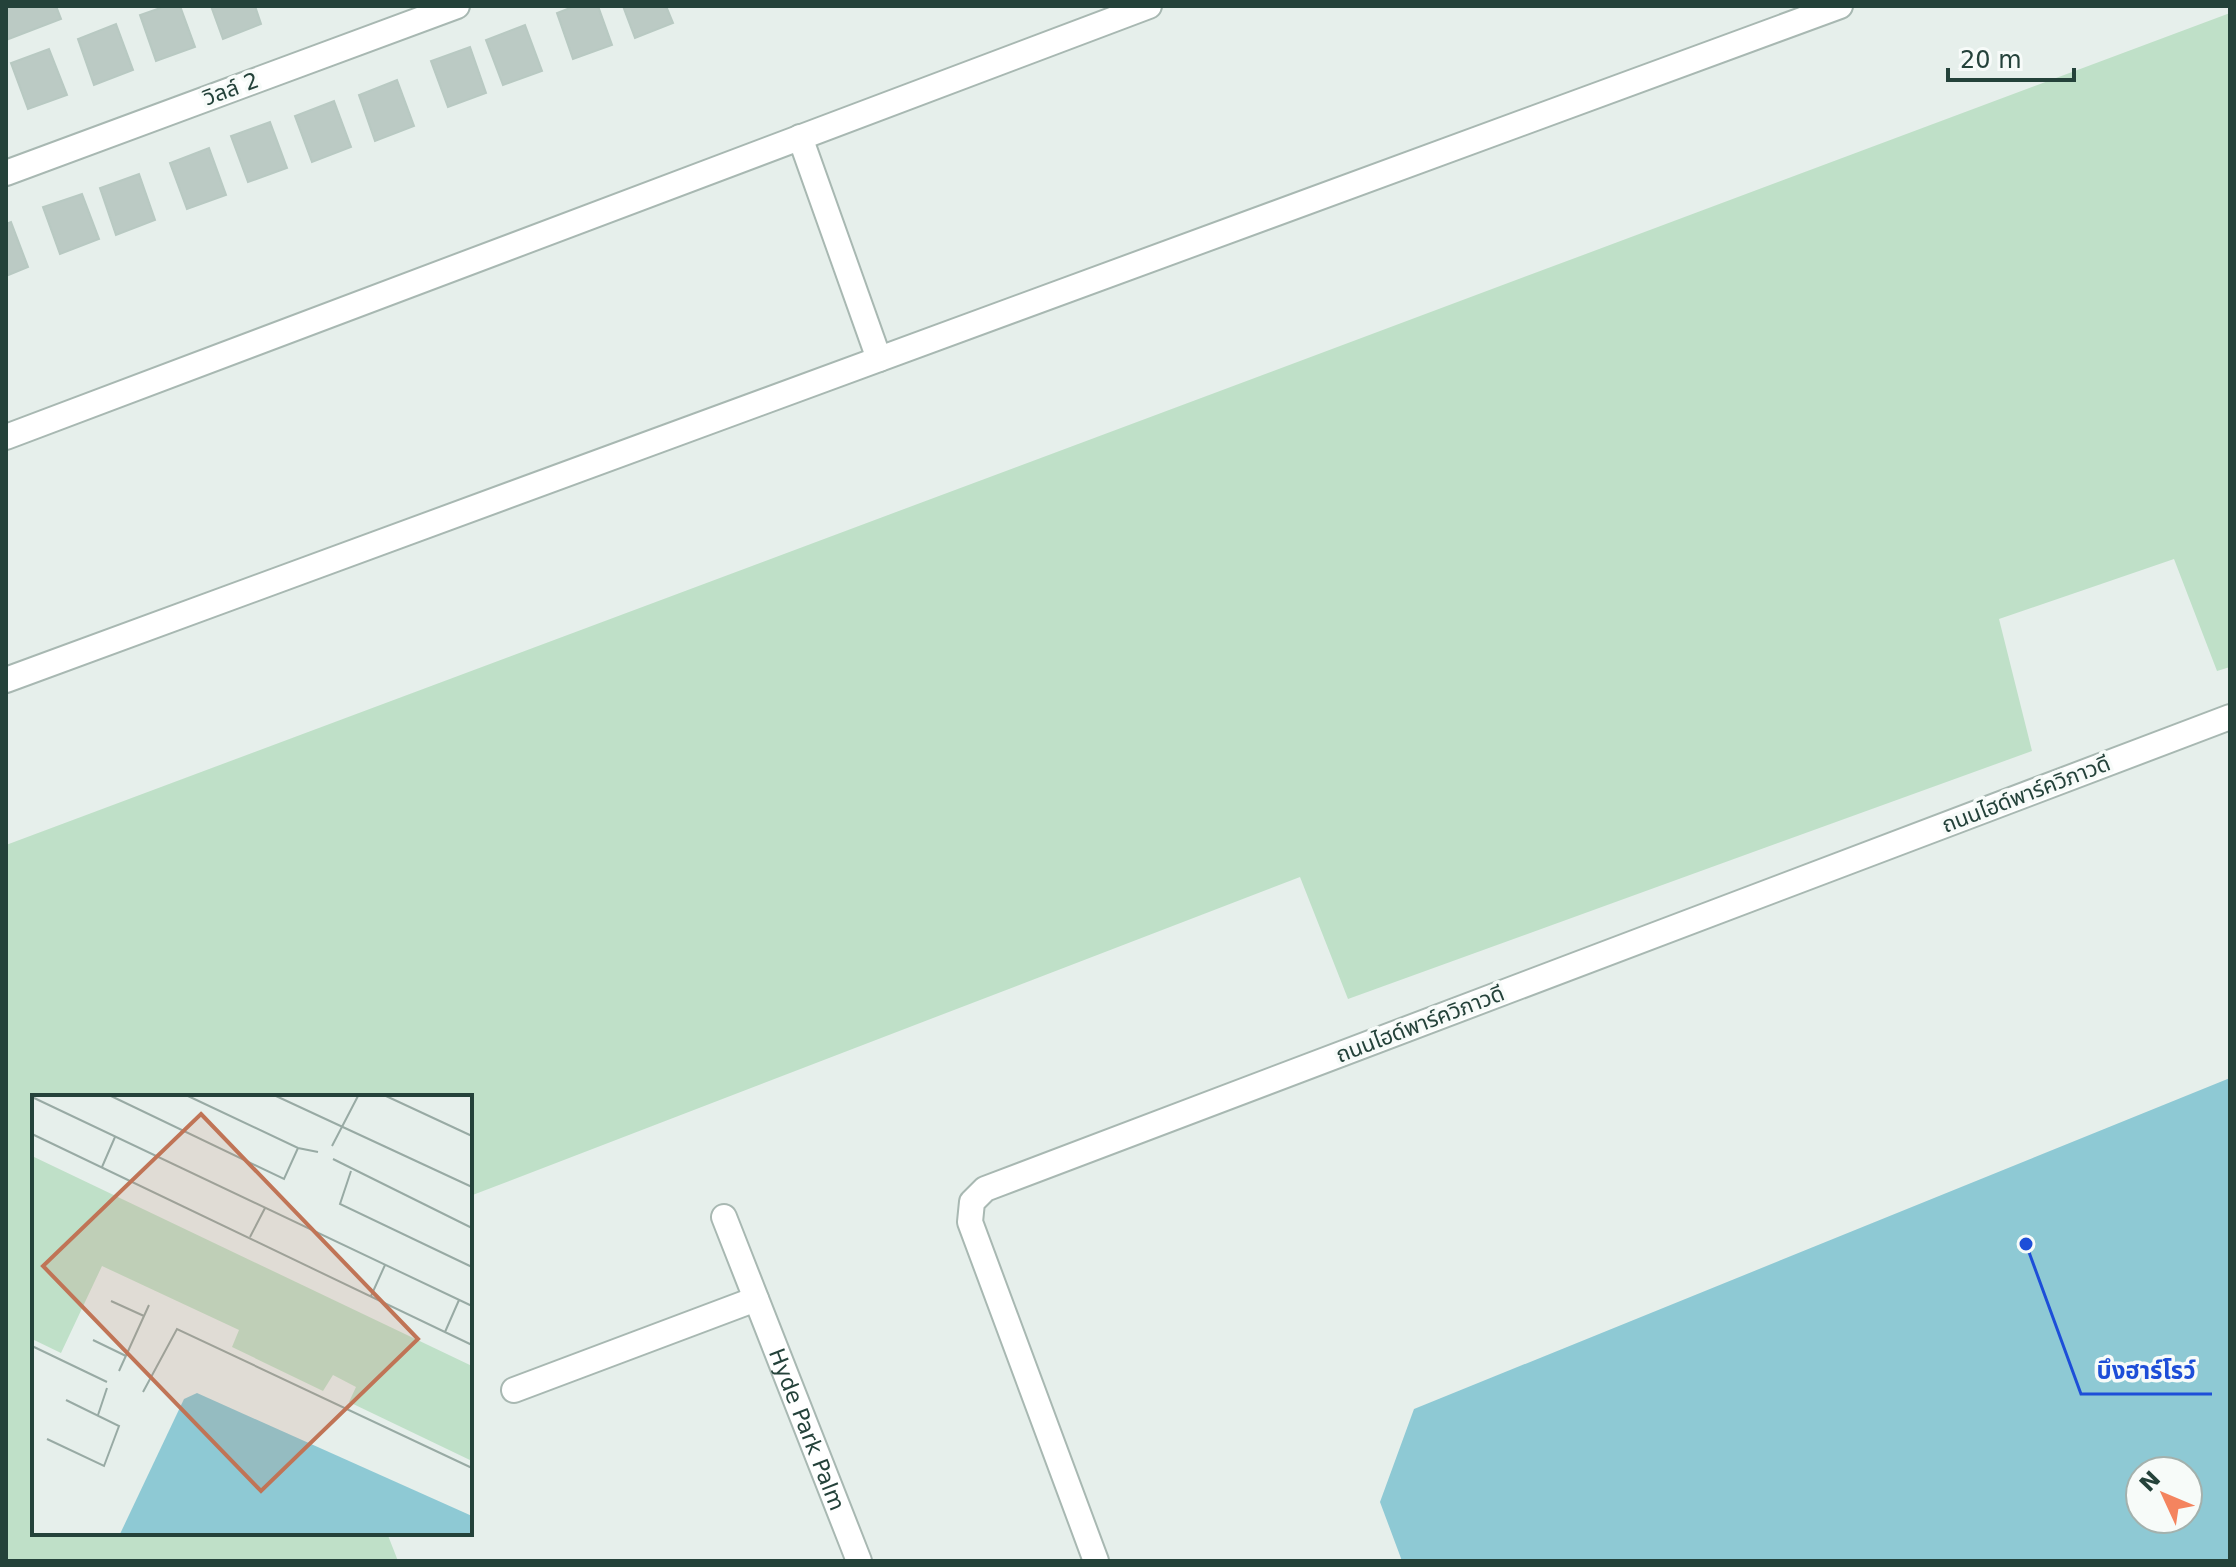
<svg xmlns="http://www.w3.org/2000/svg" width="2236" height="1567" font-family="'DejaVu Sans','Noto Sans Thai',sans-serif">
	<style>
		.green { fill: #bfe0c8 }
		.water { fill: #8ec9d4; fill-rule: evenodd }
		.building { fill: #bbcac4; stroke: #b8c9c2; stroke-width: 2 }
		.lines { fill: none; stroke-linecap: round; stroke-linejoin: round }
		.minor-casing { stroke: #a8b8b2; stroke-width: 28 }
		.minor { stroke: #fff; stroke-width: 24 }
		.labels { text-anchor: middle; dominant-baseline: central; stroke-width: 7; stroke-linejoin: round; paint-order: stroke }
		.street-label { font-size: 22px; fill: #24423a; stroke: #f7fbf9 }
		.inset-road { fill: none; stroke: #98aaa4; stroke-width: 2 }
		.view { fill: #c07456; fill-opacity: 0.15; stroke: #c07456; stroke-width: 4 }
		.inset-edge { fill: none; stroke: #24423a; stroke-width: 4 }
		.leader { fill: none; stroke: #1d4ed8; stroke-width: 3 }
		.callout-dot { fill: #1d4ed8; stroke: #f7fbf9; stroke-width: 3 }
		.callout-label { font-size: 24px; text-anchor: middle; font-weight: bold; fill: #1d4ed8; stroke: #f7fbf9; stroke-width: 7; stroke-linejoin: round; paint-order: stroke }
	</style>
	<rect width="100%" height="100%" fill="#e6efeb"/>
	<polygon class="green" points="2230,13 2230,667 2217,671 2174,559 1999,619 2032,751 1348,999 1300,877 470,1196 470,1097 34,1097 34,1533 387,1533 398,1561 6,1561 6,845"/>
	<path class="water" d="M2230 1078V1561H1402L1380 1502 1414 1409ZM2140 1471H2188V1519H2140Z"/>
	<g class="building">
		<polygon points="6,6 56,6 61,19 6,40"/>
		<polygon points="166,6 180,6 195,47 156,61 140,15"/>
		<polygon points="211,6 255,6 261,24 223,39"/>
		<polygon points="575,6 598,6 612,45 573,59 557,13"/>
		<polygon points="623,6 666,6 673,23 635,38"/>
		<polygon points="116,24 133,70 94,85 78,39"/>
		<polygon points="525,25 542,71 503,85 486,40"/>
		<polygon points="470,47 486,93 448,107 431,61"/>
		<polygon points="49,49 67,95 28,109 11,63"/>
		<polygon points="397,80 414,126 375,141 359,95"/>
		<polygon points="334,101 351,147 312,162 295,116"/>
		<polygon points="270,122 287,168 248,182 231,136"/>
		<polygon points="209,148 226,195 187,209 170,163"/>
		<polygon points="139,174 155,220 116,235 100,188"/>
		<polygon points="82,194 99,239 60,254 43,207"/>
		<polygon points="11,222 28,267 6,276 6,224"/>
	</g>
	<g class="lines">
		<defs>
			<g id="minor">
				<polyline points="800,137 879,359"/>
				<polyline points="6,173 457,6"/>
				<polyline points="6,437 1149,6"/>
				<polyline points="6,680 1840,6"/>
				<path id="s1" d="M724 1217 859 1561"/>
				<polyline points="514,1390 756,1299"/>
				<polyline points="1096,1561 970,1222 972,1202 985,1189 2230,717"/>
			</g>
		</defs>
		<use href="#minor" class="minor-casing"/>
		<use href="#minor" class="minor"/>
	</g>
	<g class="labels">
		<g class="street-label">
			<text transform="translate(231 89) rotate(-20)">วิลล์ 2</text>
			<text transform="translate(2026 794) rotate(-21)">ถนนไฮด์พาร์ควิภาวดี</text>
			<text transform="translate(1420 1024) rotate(-21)">ถนนไฮด์พาร์ควิภาวดี</text>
			<text stroke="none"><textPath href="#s1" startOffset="228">Hyde Park Palm</textPath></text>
		</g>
	</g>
	<g transform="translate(32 1095)">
		<rect width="440" height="440" fill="#e6efeb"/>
		<path d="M0 61 440 271V366L317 307 324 292 301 280 291 296 200 252 207 235 70 171 29 258 0 244Z" fill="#bfe0c8"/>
		<path d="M165 298 440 421V439H88L152 304Z" fill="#8ec9d4"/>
		<path class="inset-road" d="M79 1 252 84 266 53M156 1 266 53 286 57M244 1 440 92M354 1 440 41M0 2 440 211M0 39 440 250M300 51 326 1M301 64 440 133M70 72 83 42M319 76 308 109 440 172M218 142 233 113M339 201 353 170M79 206 112 221M413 237 427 205M61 245 94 261M0 251 75 287M87 276 117 210M111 297 145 234 440 373M66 320 75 293M15 344 72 371 87 331 34 305"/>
		<path class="view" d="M169 19 386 244 229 396 11 171Z"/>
		<rect width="440" height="440" class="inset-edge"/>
	</g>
	<path class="leader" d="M2026 1244L2081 1394H2212"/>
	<circle class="callout-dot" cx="2026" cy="1244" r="8"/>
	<g class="callout-label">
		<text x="2146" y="1379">บึงฮาร์โรว์</text>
	</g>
	<rect width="2236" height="1567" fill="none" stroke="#24423a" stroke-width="16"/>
	<g transform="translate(2164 1495) rotate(314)"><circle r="38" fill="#f7fbf9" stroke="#a3b1ad" stroke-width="2"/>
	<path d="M0-6L14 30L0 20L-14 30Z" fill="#f4845f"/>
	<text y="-12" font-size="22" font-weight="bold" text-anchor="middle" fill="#24423a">N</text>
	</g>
	<path d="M1948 68v12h126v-12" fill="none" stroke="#24423a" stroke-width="4"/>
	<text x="1960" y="68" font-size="24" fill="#24423a" stroke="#f7fbf9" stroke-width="6" paint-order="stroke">20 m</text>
</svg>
